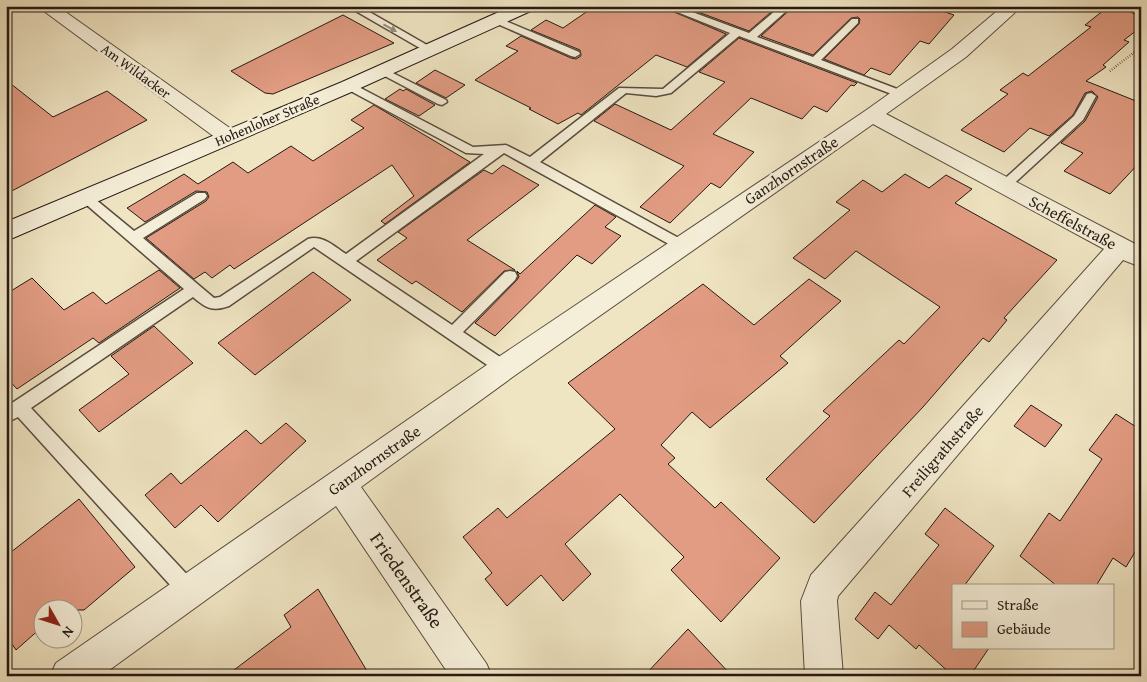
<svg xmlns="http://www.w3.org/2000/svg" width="1147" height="682" font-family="'Gentium Book Plus',serif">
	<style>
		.building { fill: #e29c83; stroke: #251912 }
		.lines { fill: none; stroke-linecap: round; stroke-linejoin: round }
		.lane-casing { stroke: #584c3e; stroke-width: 3 }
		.street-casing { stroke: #584c3e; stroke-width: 2 }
		.secondary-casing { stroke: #251912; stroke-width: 2 }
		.path { stroke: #251912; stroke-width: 2.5; stroke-dasharray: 0.5 2; stroke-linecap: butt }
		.lane { fill: #f5eed8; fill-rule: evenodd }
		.street { fill: #f5eed8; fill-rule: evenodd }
		.secondary { fill: #f5eed8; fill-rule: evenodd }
		.oneway { fill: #978e7f }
		.labels { text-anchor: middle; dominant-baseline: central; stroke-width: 5; stroke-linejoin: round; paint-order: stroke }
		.far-street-label { font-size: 14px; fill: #251912; stroke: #f5eed8 }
		.street-label { font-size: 16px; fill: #251912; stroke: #f5eed8 }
		.near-street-label { font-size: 19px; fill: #251912; stroke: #f5eed8 }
	</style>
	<rect width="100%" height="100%" fill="#f0e5c3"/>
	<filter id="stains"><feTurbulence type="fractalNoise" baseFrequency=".004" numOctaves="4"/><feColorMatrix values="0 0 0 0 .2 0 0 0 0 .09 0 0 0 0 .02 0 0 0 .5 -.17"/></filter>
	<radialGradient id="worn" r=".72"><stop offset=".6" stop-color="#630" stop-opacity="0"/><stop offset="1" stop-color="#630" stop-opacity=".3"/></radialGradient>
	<g class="building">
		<polygon points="595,6 660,6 726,34 687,67 656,55 581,115 578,113 558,124 529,109 531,108 475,80 518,51 506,46 521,36 571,58 576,59 581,56 580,50 531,30 546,20 563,28"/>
		<polygon points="682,6 778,6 749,31"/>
		<polygon points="794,6 928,6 954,15 929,44 920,41 890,75 871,68 864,75 824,59 859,24 860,19 858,17 851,18 813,55 761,36"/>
		<polygon points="1109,6 1114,6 1141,16 1141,27 1124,40 1129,42 1103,65 1106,67 1086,81 1141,103 1141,161 1110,194 1064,171 1083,153 1061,143 1085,121 1098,97 1092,91 1085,93 1073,115 1049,136 1030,128 1004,152 961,130 1008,94 1000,90 1023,73 1028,76 1091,27 1085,25"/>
		<polygon points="343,15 394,43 273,94 265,93 231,71"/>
		<polygon points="739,38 857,83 854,86 851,85 827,112 814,106 802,119 751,98 713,134 754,152 720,188 711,183 670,223 640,207 684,166 594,121 615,104 671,130 725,82 699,72"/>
		<polygon points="435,70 465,85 446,98 416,83"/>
		<polygon points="6,80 53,117 107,91 147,120 6,194"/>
		<polygon points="400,89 403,91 406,89 435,105 419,116 385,99"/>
		<polygon points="374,105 470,162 385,224 381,221 414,196 392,165 234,269 230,265 212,278 205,272 194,279 146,238 206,201 209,197 207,192 196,191 145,222 127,208 184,174 198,184 233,162 248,173 291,146 313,161 364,128 351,120"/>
		<polygon points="503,165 539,185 467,240 515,270 504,271 462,312 416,281 412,284 377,260 407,238 398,232 484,170 492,174"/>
		<polygon points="905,174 929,188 946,175 972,189 955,203 1057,260 1004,318 1007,320 989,342 983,338 923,407 814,523 766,479 830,416 823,411 899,340 904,344 940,307 856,251 825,279 793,258 850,210 836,202 863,180 882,192"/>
		<polygon points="595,205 616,217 605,227 621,236 592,264 577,255 495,336 475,323 516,281 519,277 517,271 520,274"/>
		<polygon points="159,270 180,288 99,343 93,338 17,389 6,377 6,294 32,278 64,310 93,292 106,304"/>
		<polygon points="313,272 351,300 255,375 218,343"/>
		<polygon points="809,279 841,301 780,356 788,363 710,428 692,412 661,445 675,458 668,464 715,508 721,502 780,558 721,622 671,570 684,557 620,494 565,544 591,574 563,601 541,575 507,606 485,579 492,573 463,537 498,508 507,518 615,429 568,383 703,284 754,325"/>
		<polygon points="154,326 193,363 99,432 79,410 129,374 111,356"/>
		<polygon points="1031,405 1062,425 1045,447 1014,426"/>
		<polygon points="1116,414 1141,430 1141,542 1126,567 1113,558 1096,586 1057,586 1020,556 1049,513 1060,521 1102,459 1089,450"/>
		<polygon points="286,423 306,441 218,522 201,505 175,528 145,495 171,473 181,484 246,430 261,444"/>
		<polygon points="79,499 135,567 84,610 42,610 42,627 16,650 6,635 6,556"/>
		<polygon points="945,508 994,546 964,586 953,586 953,648 989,648 970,676 953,676 919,645 916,649 889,625 878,639 855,619 875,592 891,605 939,545 925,534"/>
		<polygon points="318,589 370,676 226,676 291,627 284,615"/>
		<polygon points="688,629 732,676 644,676"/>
	</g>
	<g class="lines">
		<defs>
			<g id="lane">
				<polygon points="347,6 359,6 434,49 429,52 425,51"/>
				<path d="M662 6H676L749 33 781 6H792L757 37 813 57 852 19H858V23L821 60 905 92 906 94 901 97 897 96 739 36 671 93 656 96 626 93 540 162 686 242 688 245 686 248H676L504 153 356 261 452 325 505 272 510 271 515 272 517 276 515 280 463 332 509 363 512 368 509 373 504 375 499 373 314 247 229 306C212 312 206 308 193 297L31 408 195 583 198 590 195 597 188 600 181 597 18 417 6 423V407L184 289 81 200 79 197 81 194H89L134 231 197 193H205L207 196 205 199 143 238 214 298 220 297 308 239C322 234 335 247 346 254L484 154 466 153 345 88 344 86 345 84H353L473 147 506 145 530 157 619 88 663 89 730 33Z"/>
				<polygon points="496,17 579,52 580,54 575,57 571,56 493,22 493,18"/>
				<polygon points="383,68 446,100 447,102 442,105 438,104 379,73 378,71"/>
				<polygon points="1091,93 1096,96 1083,120 1008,189 1000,189 998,186 1000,183 1074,116 1087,94"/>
			</g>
			<g id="street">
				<polygon points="37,6 57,6 234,131 238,136 234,141 227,143 220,141"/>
				<polygon points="1003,6 1022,6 966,57 886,114 1141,247 1141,267 1123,260 838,596 837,601 843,676 805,676 801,601 811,575 1104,249 873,124 514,376 361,487 486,663 492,676 450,676 336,506 101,676 50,676 56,663 494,360 865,111 952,49"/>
			</g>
			<polygon id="secondary" points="512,6 535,6 533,10 356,90 6,241 6,222 342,82"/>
		</defs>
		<use href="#lane" class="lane-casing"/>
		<use href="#street" class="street-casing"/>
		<use href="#secondary" class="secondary-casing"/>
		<polyline class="path" points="1110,71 1141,47"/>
		<use href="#lane" class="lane"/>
		<use href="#street" class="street"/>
		<use href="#secondary" class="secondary"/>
	</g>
	<defs><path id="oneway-solid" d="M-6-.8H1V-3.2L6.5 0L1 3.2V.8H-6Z" transform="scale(1.25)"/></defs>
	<use class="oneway" href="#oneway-solid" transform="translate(390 28) rotate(29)"/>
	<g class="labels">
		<g class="far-street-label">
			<text transform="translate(136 71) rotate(36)">Am Wildacker</text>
			<text transform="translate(267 120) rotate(-23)">Hohenloher Straße</text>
		</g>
		<g class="street-label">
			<text transform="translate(791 170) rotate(-34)">Ganzhornstraße</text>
			<text transform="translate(1073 222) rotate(28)">Scheffelstraße</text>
			<text transform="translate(942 451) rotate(-49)">Freiligrathstraße</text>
			<text transform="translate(374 460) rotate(-35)">Ganzhornstraße</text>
		</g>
		<g class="near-street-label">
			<text transform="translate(407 580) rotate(55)">Friedenstraße</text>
		</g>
	</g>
	<rect width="1147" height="682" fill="none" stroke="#f0e5c3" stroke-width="25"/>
	<rect x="8" y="8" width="1132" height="667" fill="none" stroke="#251912" stroke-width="2.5"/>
	<rect x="12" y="12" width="1122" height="657" fill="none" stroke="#251912"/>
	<rect x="952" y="584" width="162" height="65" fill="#f5eed8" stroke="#a29989"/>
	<rect x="962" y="601" width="25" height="8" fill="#f5eed8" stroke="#a29989"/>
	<text x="997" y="610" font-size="15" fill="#251912">Straße</text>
	<rect x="962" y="622" width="25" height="15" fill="#e29c83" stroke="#a29989"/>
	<text x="997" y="634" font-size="15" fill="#251912">Gebäude</text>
	<g transform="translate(58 624) rotate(129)"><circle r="24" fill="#f5eed8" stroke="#a29989"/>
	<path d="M0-4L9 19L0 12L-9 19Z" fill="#8f2418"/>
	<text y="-8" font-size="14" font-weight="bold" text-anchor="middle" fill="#251912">N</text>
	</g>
	<rect width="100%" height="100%" filter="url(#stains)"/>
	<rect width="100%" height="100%" fill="url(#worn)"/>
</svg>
